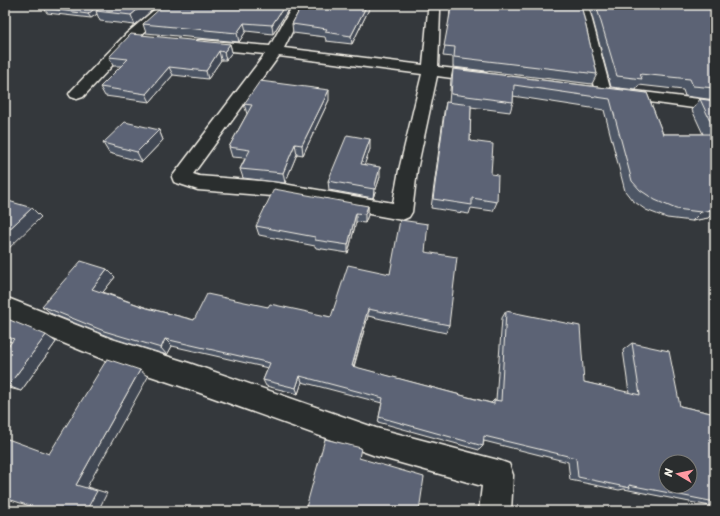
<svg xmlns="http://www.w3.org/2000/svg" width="720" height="516" font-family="Sriracha,sans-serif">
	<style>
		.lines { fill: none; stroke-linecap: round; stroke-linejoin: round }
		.minor-casing { stroke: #f4f1e8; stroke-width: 3 }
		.minor { fill: #2a2d2e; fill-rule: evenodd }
		.wall { fill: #4e5665; stroke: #f4f1e8 }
		.shaded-wall { fill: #404652; stroke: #f4f1e8 }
		.building { fill: #5b6475; stroke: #f4f1e8; fill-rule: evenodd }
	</style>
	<rect width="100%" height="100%" fill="#34383c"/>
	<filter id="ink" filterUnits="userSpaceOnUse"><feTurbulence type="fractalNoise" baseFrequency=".025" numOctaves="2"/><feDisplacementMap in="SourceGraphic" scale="8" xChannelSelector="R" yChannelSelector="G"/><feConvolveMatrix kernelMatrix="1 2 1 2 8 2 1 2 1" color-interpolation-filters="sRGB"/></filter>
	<g filter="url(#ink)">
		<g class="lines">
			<defs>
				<g id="minor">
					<polygon points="160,5 174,5 136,40 83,97 77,99 71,97 69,94 71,91 126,34"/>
					<path d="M293 5H305L284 48 423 65 428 11 429 8H439L440 11 438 67 482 72 487 74 490 77 487 80 482 82 437 76 417 170 412 212 409 217 402 220 272 196 198 190 174 182 172 177 265 54 200 48 195 47 193 44 195 41 200 40 270 46ZM279 56 422 74 399 170 393 203 272 182 199 176 193 174Z"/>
					<polygon points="576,5 588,5 611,92 609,95 603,97 597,95 595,92"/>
					<polygon points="619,89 715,101 715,111 613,97 611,94 613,91"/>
					<polygon points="5,297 112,339 189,363 376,428 498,460 509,464 513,475 511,511 479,511 482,486 376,456 189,389 112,363 5,319"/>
				</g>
			</defs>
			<use href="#minor" class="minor-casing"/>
			<use href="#minor" class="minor"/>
		</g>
		<g class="wall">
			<polygon points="49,5 158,5 135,25 100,21 97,14 91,18 47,13 44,8"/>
			<polygon points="291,5 273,34 246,31 239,42 146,33 143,24"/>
			<polygon points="302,5 371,5 352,44 326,41 325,37 293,33 292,24"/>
			<polygon points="450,5 581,5 597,74 592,84 453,67 453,57 443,56 449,23"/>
			<polygon points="589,5 715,5 715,100 685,96 683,90 639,85 636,90 611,87"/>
			<polygon points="230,44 232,52 226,60 221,60 208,79 173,75 150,102 105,96 100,87 121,66 113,66 109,57"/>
			<polygon points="453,69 647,93 663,134 703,134 692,110 700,99 715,101 715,211 708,218 692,221 667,218 646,210 632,200 625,191 604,110 513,96 513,102 510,112 471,107 470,141 491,174 497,202 493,211 471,208 469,214 431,208 444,112 446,102 449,103 451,79"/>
			<polygon points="329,100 303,155 297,154 285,183 243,178 240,169 245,158 232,157 229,147 247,114 244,104"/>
			<polygon points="159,130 163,140 142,162 109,153 103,143"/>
			<polygon points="370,149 364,165 380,177 373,198 329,190 328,181"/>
			<polygon points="368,206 368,215 365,223 356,222 348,253 316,248 315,246 259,235 256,226"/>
			<polygon points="425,252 449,325 446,333 368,316 354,367 491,403 494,400 496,400 502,318 506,311 584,382 629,393 623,350 632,343 680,406 715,414 715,507 624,489 619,490 570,480 568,462 484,441 483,446 479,450 378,422 382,403 302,382 298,394 266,386 263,380 268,368 172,346 167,355 112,338 52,314 42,306 115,277 103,292 147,308 194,320 268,307 331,317 390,274"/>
			<polygon points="5,318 56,342 21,391 5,387 5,350 12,342 5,340"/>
		</g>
		<g class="shaded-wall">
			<polygon points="99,5 107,5 96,11 97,14 91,18 88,14"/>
			<polygon points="143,5 158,5 135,25 131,15"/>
			<polygon points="285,5 291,5 273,34 272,25"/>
			<polygon points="367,5 371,5 352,44 351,36"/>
			<polygon points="244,23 246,31 239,42 237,33"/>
			<polygon points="230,44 232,52 226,60 224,52"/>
			<polygon points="219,51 221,60 208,79 206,71"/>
			<polygon points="169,67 173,75 150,102 146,94"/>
			<polygon points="329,90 329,100 303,155 302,145"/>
			<polygon points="159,130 163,140 142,162 137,152"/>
			<polygon points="370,139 370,149 361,174 361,164"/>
			<polygon points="295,144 297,154 285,183 283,173"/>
			<polygon points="380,167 380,177 373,198 374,189"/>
			<polygon points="368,206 368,215 365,223 365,214"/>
			<polygon points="32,208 41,217 5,252 5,233"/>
			<polygon points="715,209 715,211 708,218 692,221 701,212"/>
			<polygon points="356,213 356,222 348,253 348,245"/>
			<polygon points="107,269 115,277 100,296 92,289"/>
			<polygon points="368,309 368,316 352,372 352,366"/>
			<polygon points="46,335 56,342 21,391 8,386"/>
			<polygon points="165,339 172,346 167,355 161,348"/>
			<polygon points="140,370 148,377 87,487 107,493 98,511 86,511 76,485"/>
			<polygon points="300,376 302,382 298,394 296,388"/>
		</g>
		<g class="building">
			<polygon points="49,5 99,5 88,14 44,8"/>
			<polygon points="104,5 143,5 131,15 96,11"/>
			<polygon points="164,5 285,5 272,25 244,23 237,33 143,24"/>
			<polygon points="302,5 367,5 351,36 325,32 327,29 292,24"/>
			<polygon points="451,5 581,5 597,74 454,57 455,47 444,46 450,14"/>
			<polygon points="596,5 715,5 715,88 693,86 690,79 640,74 642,79 617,76"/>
			<polygon points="131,34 230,44 224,52 219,51 206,71 169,67 146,94 100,87 128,59 109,57"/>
			<polygon points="453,69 647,93 663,134 715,134 715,209 701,212 676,209 655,200 640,190 632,181 610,99 514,85 513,102 451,94"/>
			<polygon points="260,81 329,90 302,145 295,144 283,173 240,169 250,150 229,147 252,105 244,104"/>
			<polygon points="700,99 715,101 715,131"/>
			<polygon points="446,102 471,105 470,141 493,144 491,174 498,175 497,202 472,198 472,205 433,199"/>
			<polygon points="125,122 159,130 137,152 103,143"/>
			<polygon points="347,135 370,139 361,164 380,167 374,189 328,181"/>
			<polygon points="274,189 368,206 365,214 356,213 348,245 315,240 315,237 256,226"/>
			<polygon points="5,200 32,208 5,233"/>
			<path d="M400 220 428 224 425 252 457 257 449 325 368 309 352 366 494 404V400L501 401 506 311 580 326 584 382 640 395 632 343 669 351 680 406 715 414V502L629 485 630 488 578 477 576 458 484 436 483 446 379 417 383 398 300 376 296 388 263 380 270 363 165 339 161 348 104 331 42 306 81 261 107 269 92 289 147 308 194 320 207 294 268 307 270 304 331 317 348 265 390 274ZM666 462H690V486H666Z"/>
			<polygon points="5,318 46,335 8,386 5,385 5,350 14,339 5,336"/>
			<polygon points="107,359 140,370 76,485 97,491 86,511 45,511 5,498 5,438 49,454"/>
			<polygon points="325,439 361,448 359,458 424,477 419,511 305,511"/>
		</g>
	</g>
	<rect width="720" height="516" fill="none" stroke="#2a2d2e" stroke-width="20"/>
	<rect x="10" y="10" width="700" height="496" fill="none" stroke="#f4f1e8" stroke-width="1.5" filter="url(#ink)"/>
	<g transform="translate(678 474) rotate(279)"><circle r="19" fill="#2a2d2e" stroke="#7b7b78"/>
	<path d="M0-3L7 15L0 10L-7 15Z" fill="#ff9aa2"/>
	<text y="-6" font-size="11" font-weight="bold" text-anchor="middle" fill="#f4f1e8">N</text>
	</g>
</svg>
